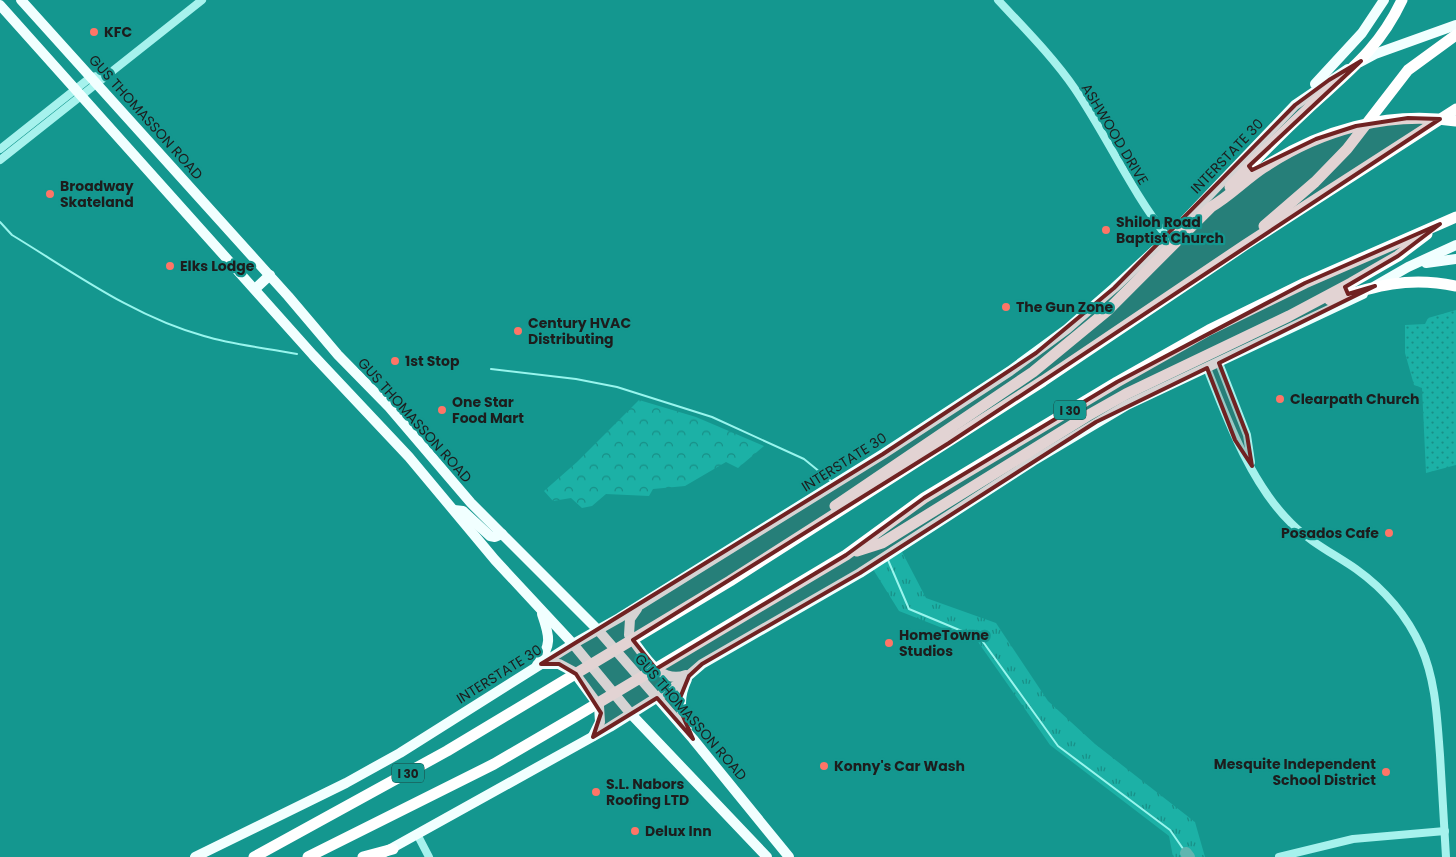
<svg xmlns="http://www.w3.org/2000/svg" width="1456" height="857" font-family="Poppins,sans-serif">
	<style>
		.grass { fill: url(#grass-tufts) }
		.forest { fill: url(#forest-crowns) }
		.park { fill: url(#park-dots) }
		.lines { fill: none; stroke-linecap: round; stroke-linejoin: round }
		.stream { stroke: #98f5ed; stroke-width: 2 }
		.river { stroke: #60b6b0; stroke-width: 12 }
		.minor { stroke: #a6f2ed; stroke-width: 8 }
		.major { stroke: #f1ffff; stroke-width: 10 }
		.highway { stroke: #fff; stroke-width: 11 }
		.marked { fill: #702222; fill-opacity: 0.2; stroke: #702222; stroke-width: 4; stroke-linejoin: round }
		.poi-dot { fill: #ff7567; stroke: #14978f; stroke-width: 2 }
		.labels { text-anchor: middle; dominant-baseline: central; stroke-width: 4.5; stroke-linejoin: round; paint-order: stroke }
		.shield { fill: #14978f; stroke: #1a423f; stroke-width: 1 }
		.shield-label { font-size: 12px; font-weight: bold; fill: #1d1d1d }
		.poi-label { font-size: 14px; font-weight: bold; fill: #1d1d1d; stroke: #14978f; text-anchor: start }
		.street-label { font-size: 14px; fill: #1d1d1d; stroke: #14978f }
	</style>
	<defs>
		<pattern id="grass-tufts" width="24" height="20" patternUnits="userSpaceOnUse" patternTransform="scale(1.25)"><rect width="24" height="20" fill="#1cb1a6"/><path d="M3 7l-1-3M5 7V3M7 7l1-3M15 17l-1-3M17 17v-4M19 17l1-3" fill="none" stroke="#188f87"/></pattern>
		<pattern id="forest-crowns" width="20" height="18" patternUnits="userSpaceOnUse" patternTransform="scale(1.25)"><rect width="20" height="18" fill="#1cb1a6"/><path d="M2 6a3 3 0 1 1 6 0M12 15a3 3 0 1 1 6 0" fill="none" stroke="#188f87"/></pattern>
		<pattern id="park-dots" width="8" height="8" patternUnits="userSpaceOnUse" patternTransform="scale(1.25)"><rect width="8" height="8" fill="#1cb1a6"/><path d="M2 2h.1M6 6h.1" fill="none" stroke="#188f87" stroke-width="1.8" stroke-linecap="round"/></pattern>
	</defs>
	<rect width="100%" height="100%" fill="#14978f"/>
	<polygon class="grass" points="900,548 926,598 996,623 1048,701 1095,744 1195,822 1205,857 1173,857 1169,836 1050,745 978,642 899,611 871,566"/>
	<polygon class="forest" points="639,400 696,417 764,446 738,468 726,462 685,486 653,489 649,496 606,494 592,506 582,508 571,498 553,501 544,491 577,462"/>
	<polygon class="park" points="1456,310 1456,465 1426,473 1422,388 1414,385 1405,353 1405,325 1425,324 1428,318"/>
	<g class="lines">
		<g class="stream">
			<path d="M0 222 12 235C73 272 134 317 204 336 234 345 266 348 297 354"/>
			<polyline points="491,369 576,379 617,387 712,417 804,459 831,481"/>
			<polyline points="888,560 909,609 981,639 1058,746 1170,830 1186,853"/>
		</g>
		<polyline class="river" points="1186,853 1189,857"/>
		<g class="minor">
			<path d="M998 0C1024 28 1053 57 1075 89 1108 138 1131 191 1168 238"/>
			<polyline points="0,149 91,77 110,74"/>
			<polyline points="0,160 202,0"/>
			<polyline points="1219,363 1247,435 1251,462"/>
			<path d="M1207 368C1227 419 1251 484 1291 523 1310 542 1334 554 1356 569 1384 589 1407 616 1421 647 1436 681 1437 718 1440 755 1442 789 1444 823 1446 857"/>
			<polyline points="417,834 429,857"/>
			<polyline points="1279,857 1353,839 1445,831"/>
		</g>
		<g class="major">
			<polyline points="21,0 288,296 338,355 389,407 471,503 598,630 693,739 789,857"/>
			<polyline points="0,5 313,355 409,457 495,560 573,644 631,714 767,857"/>
			<polyline points="1360,62 1375,54 1456,25"/>
			<polyline points="1315,84 1362,33 1384,0"/>
			<polyline points="1426,263 1456,259"/>
			<polyline points="1375,286 1408,267 1456,245"/>
			<polyline points="255,289 270,275"/>
			<polyline points="454,510 463,511 490,536 495,537 502,534"/>
			<path d="M637 609 630 619 629 635C644 654 659 685 686 675"/>
			<polyline points="542,664 559,664 574,672 599,706 600,722 593,736"/>
			<path d="M537 665C552 645 550 637 542 614"/>
			<path d="M687 727C679 710 679 696 687 679"/>
			<polyline points="385,852 610,727 680,683 702,664 860,573 1033,461 1127,405 1363,294"/>
			<polyline points="195,857 346,783 400,753 573,644 619,618 883,454 1010,371 1067,329 1114,288 1168,238 1295,105 1348,69"/>
		</g>
		<g class="highway">
			<path d="M1230 187C1256 159 1283 132 1311 106 1349 71 1379 49 1402 0"/>
			<polyline points="1264,226 1315,182 1347,149 1408,70 1456,35"/>
			<path d="M1330 300C1375 286 1408 276 1456 286"/>
			<path d="M835 506 1033 372 1107 311 1211 207C1230 196 1245 180 1263 168 1320 130 1387 111 1456 121"/>
			<polyline points="857,551 882,543 1087,416 1126,394 1289,316 1351,283 1398,256 1427,234"/>
			<polyline points="254,857 447,751 730,581 1043,381 1245,245 1456,109"/>
			<polyline points="308,857 494,764 578,715 846,555 924,498 1117,382 1209,330 1305,283 1456,217"/>
			<polyline points="363,857 393,849"/>
		</g>
	</g>
	<path class="marked" d="M1361 61 1249 166 1252 170 1316 139 1356 126 1408 118 1440 119 949 443 633 640 656 669 846 555 924 498 1117 382 1305 283 1440 224 1398 256 1345 287 1348 294 1375 286 1219 363 1247 435 1252 466 1235 440 1207 368 1096 422 860 573 702 664 689 676 680 698 682 714 693 739 657 698 593 737 601 713 576 674 559 664H541L883 454 1036 353 1114 288 1295 105 1329 80Z"/>
	<g class="poi-dot">
		<circle cx="94" cy="32" r="5"/>
		<circle cx="50" cy="194" r="5"/>
		<circle cx="1106" cy="230" r="5"/>
		<circle cx="170" cy="266" r="5"/>
		<circle cx="1006" cy="307" r="5"/>
		<circle cx="518" cy="331" r="5"/>
		<circle cx="395" cy="361" r="5"/>
		<circle cx="1280" cy="399" r="5"/>
		<circle cx="442" cy="410" r="5"/>
		<circle cx="1389" cy="533" r="5"/>
		<circle cx="889" cy="643" r="5"/>
		<circle cx="824" cy="766" r="5"/>
		<circle cx="1386" cy="772" r="5"/>
		<circle cx="596" cy="792" r="5"/>
		<circle cx="635" cy="831" r="5"/>
	</g>
	<g class="labels">
		<g class="shield">
			<rect x="1054" y="400.5" width="32" height="19" rx="4"/>
			<rect x="392" y="763.5" width="32" height="19" rx="4"/>
		</g>
		<g class="shield-label">
			<text x="1070" y="410">I 30</text>
			<text x="408" y="773">I 30</text>
		</g>
		<g class="poi-label">
			<text x="104" y="32">KFC</text>
			<text x="60" y="186">Broadway<tspan x="60" dy="16">Skateland</tspan></text>
			<text x="1116" y="222">Shiloh Road<tspan x="1116" dy="16">Baptist Church</tspan></text>
			<text x="180" y="266">Elks Lodge</text>
			<text x="1016" y="307">The Gun Zone</text>
			<text x="528" y="323">Century HVAC<tspan x="528" dy="16">Distributing</tspan></text>
			<text x="405" y="361">1st Stop</text>
			<text x="1290" y="399">Clearpath Church</text>
			<text x="452" y="402">One Star<tspan x="452" dy="16">Food Mart</tspan></text>
			<text x="1379" y="533" text-anchor="end">Posados Cafe</text>
			<text x="899" y="635">HomeTowne<tspan x="899" dy="16">Studios</tspan></text>
			<text x="1376" y="764" text-anchor="end">Mesquite Independent<tspan x="1376" dy="16">School District</tspan></text>
			<text x="834" y="766">Konny's Car Wash</text>
			<text x="606" y="784">S.L. Nabors<tspan x="606" dy="16">Roofing LTD</tspan></text>
			<text x="645" y="831">Delux Inn</text>
		</g>
		<g class="street-label">
			<text transform="translate(146 117) rotate(48)">GUS THOMASSON ROAD</text>
			<text transform="translate(1115 134) rotate(59)">ASHWOOD DRIVE</text>
			<text transform="translate(1227 156) rotate(-46)">INTERSTATE 30</text>
			<text transform="translate(415 420) rotate(48)">GUS THOMASSON ROAD</text>
			<text transform="translate(844 462) rotate(-32)">INTERSTATE 30</text>
			<text transform="translate(499 674) rotate(-32)">INTERSTATE 30</text>
			<text transform="translate(691 717) rotate(49)">GUS THOMASSON ROAD</text>
		</g>
	</g>
</svg>
